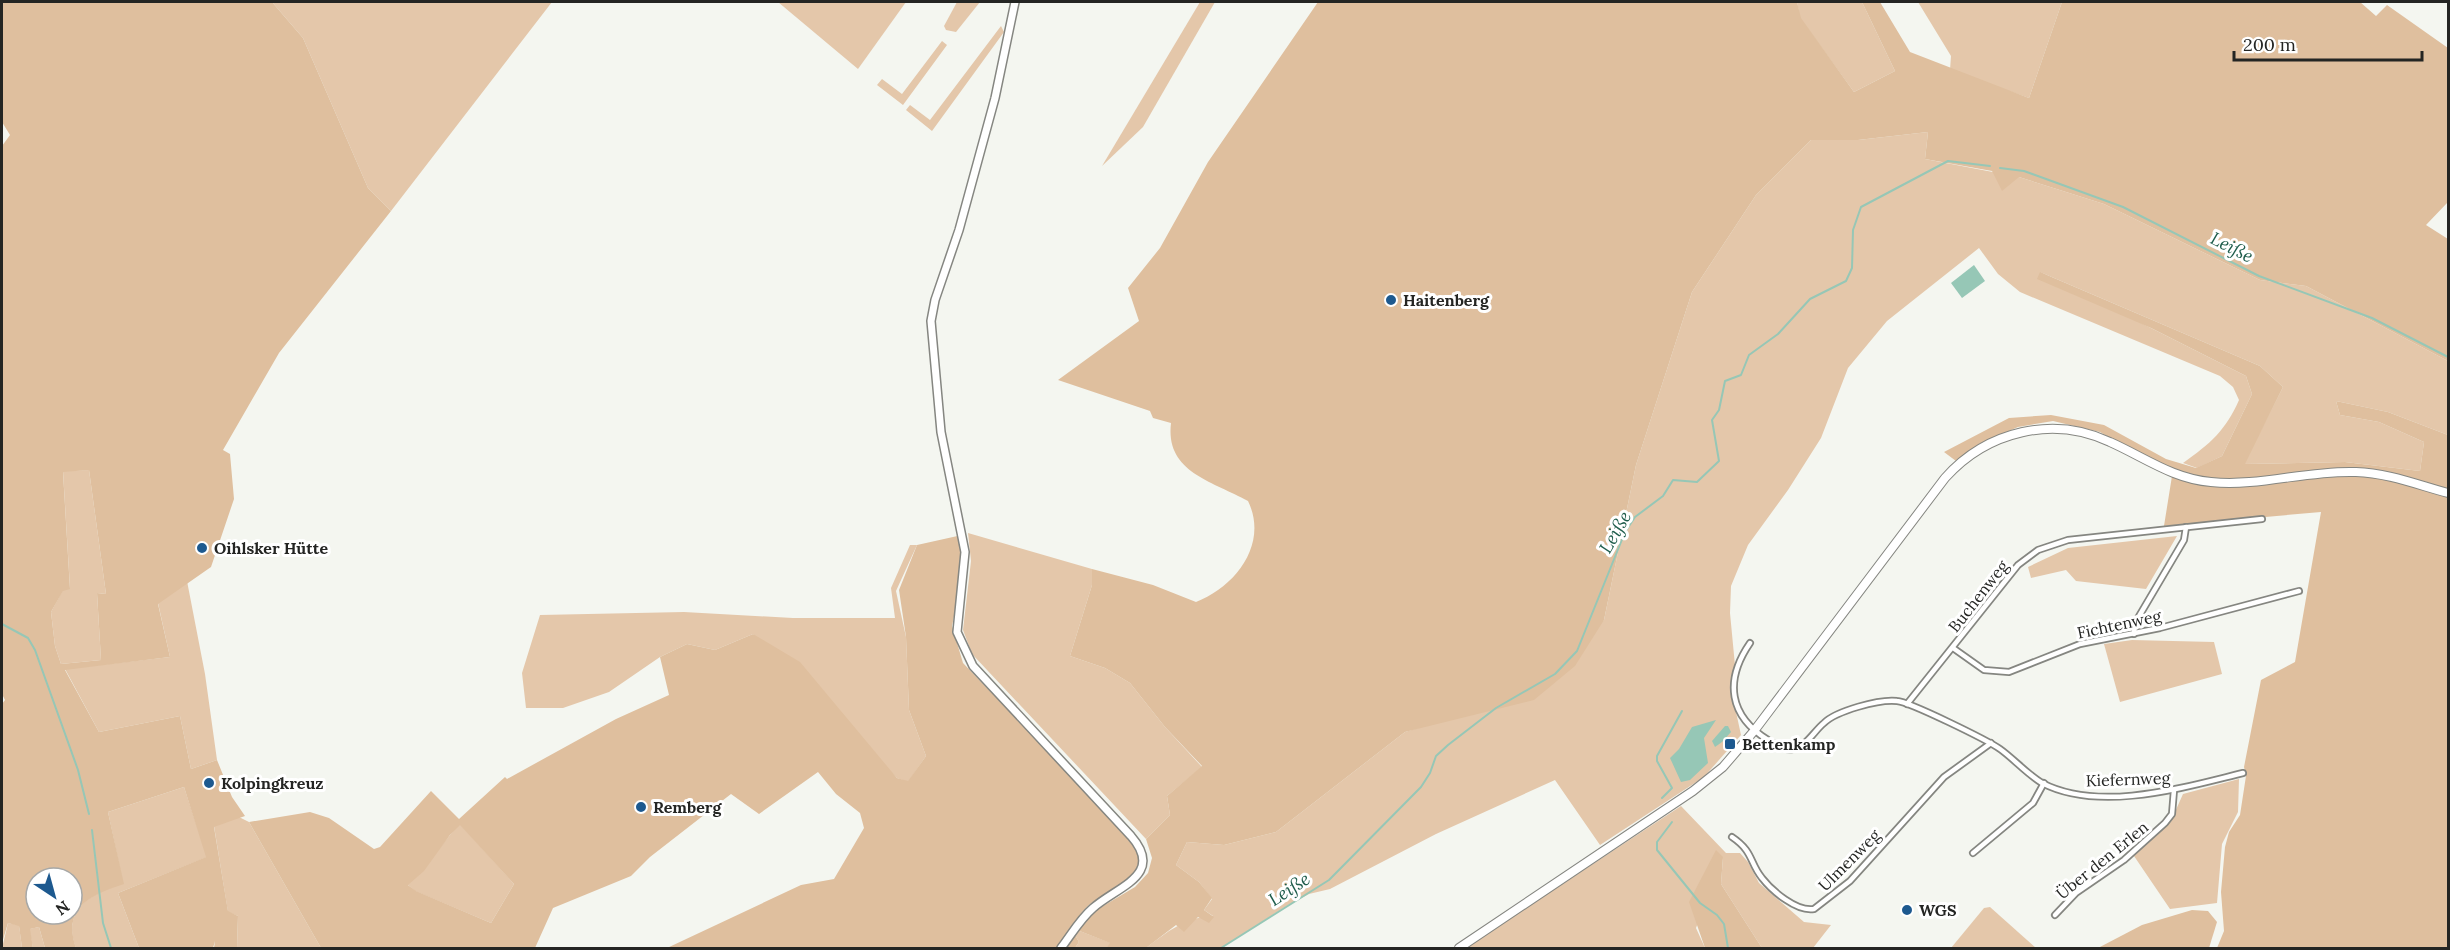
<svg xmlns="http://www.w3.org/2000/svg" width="2450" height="950" font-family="Lora,serif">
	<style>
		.green { fill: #e4c7aa }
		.forest { fill: #dfbf9e; fill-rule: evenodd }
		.water { fill: #96c7b6 }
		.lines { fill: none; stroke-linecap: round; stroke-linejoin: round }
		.stream { stroke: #96c7b6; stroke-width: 2 }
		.street-casing { stroke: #858681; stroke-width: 8 }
		.secondary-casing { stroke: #858681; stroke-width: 10 }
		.primary-casing { stroke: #858681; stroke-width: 10 }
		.street { stroke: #fff; stroke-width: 4.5 }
		.secondary { stroke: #fff; stroke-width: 7 }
		.primary { stroke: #fff; stroke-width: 8 }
		.poi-dot { fill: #1d598f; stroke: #fff; stroke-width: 2 }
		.labels { text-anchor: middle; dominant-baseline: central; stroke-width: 6; stroke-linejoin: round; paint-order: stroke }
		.poi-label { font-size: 16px; font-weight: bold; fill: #242523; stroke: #fff; text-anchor: start }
		.street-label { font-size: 16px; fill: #242523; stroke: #fff }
		.water-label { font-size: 18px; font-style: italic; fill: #1f5d4c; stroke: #fff }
	</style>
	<rect width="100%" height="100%" fill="#f4f6f0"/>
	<g class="green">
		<polygon points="272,2 552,2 391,211 368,188 303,38"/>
		<polygon points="778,2 906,2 858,69"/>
		<polygon points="957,2 980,2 956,32 946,30 944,26"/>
		<polygon points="1200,2 1215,2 1143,127 1102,166"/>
		<polygon points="1797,2 1862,2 1895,71 1854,92 1800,18"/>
		<polygon points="1918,2 2062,2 2029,98 1950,70 1951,56"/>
		<polygon points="1001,26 1004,32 932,131 906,110 910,105 930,120"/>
		<polygon points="942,41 947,45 903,105 877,85 882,79 902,94"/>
		<path d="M1928 132 1925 159 2019 177 2104 204 2260 280 2306 286 2448 361V435L2388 412 2336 401 2340 415 2379 422 2424 442 2420 471 2345 462 2244 464 2283 387 2260 366 2040 272 2246 376 2252 394 2222 456 2197 468 2183 463C2210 444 2226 430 2239 400L2233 387 2220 376 2020 292 1998 274 1979 248 1887 321 1848 368 1821 438 1788 490 1748 545 1731 586 1730 613 1738 697 1733 698 1741 735 1704 777 1600 845 1555 780 1436 834 1330 889 1309 894 1288 905 1221 948H1146C1167 932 1185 917 1213 916L1204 910 1212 899 1199 882 1176 865 1187 842 1224 845 1276 832 1405 732 1454 717 1604 620 1636 465 1692 292 1756 195 1811 140H1858Z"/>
		<polygon points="89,470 106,594 97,593 101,660 61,664 55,646 51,612 63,590 70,588 63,471"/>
		<polygon points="968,533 1092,569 1092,585 1070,656 1105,668 1130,683 1165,727 1202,767 1167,796 1170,815 1146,839 972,654 963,630 971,561"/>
		<polygon points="2177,536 2146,589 2076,581 2066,570 2031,578 2028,567 2068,548"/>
		<polygon points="910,545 917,545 896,591 906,637 909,710 926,756 908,782 897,778 753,634 715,650 687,644 660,657 609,692 563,708 526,708 522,673 540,615 684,612 793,618 895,618 891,588"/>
		<polygon points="187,581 205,674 217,760 191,769 180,716 99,732 65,669 170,657 158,603"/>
		<polygon points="2132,640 2214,642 2222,674 2120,702 2104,644"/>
		<polygon points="2239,779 2238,812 2222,844 2217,903 2170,909 2134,856 2171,821 2183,794"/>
		<path d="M184 787 207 857 118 893 139 948H76C62 908 90 895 123 883L108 812Z"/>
		<polygon points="1681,806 1726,853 1740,853 1748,862 1759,883 1804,922 1831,925 1813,948 1762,948 1721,884 1723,857 1696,928 1705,948 1465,948"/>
		<polygon points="239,817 249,822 321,948 237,948 238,916 228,912 214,826"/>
		<path d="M460 824 514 884 491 923 415 891 407 884C429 867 441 843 460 824Z"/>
		<polygon points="1990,907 2036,948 1951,948 1984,908"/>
		<polygon points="8,923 19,925 22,948 2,948"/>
		<polygon points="39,927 45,948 33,948 29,929"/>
		<polygon points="1071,928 1077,930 1111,943 1106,948 1075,948 1079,942"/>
	</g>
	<g class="forest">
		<path d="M2 2H272L303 38 368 188 391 211 279 353 223 450 230 454 234 499 211 567 158 604 170 657 65 670 99 732 180 716 191 769 217 760 232 797 245 816 214 827 228 911 238 916 237 948H214L215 941 213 948H139L118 893 206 857 184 787 108 812 124 884C90 895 62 908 76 948H45L39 927 30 929 33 948H22L19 926 8 923 2 943V704L5 700 2 694V146L10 135 2 122ZM89 470 106 594 97 593 101 660 61 664 55 646 51 612 63 591 70 589 63 472ZM36 878H72V914H36Z"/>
		<path d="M1318 2H1797L1801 18 1854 92 1895 71 1862 2H1880L1910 52 2029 98 2062 2H2360L2376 16 2387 5 2448 48V202L2426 225 2448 239V361L2306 286 2260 280 2104 204 2019 177 2002 191 1992 171 1925 159 1928 132 1858 140H1811L1756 195 1692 292 1636 465 1604 620 1575 666 1534 700 1405 732 1276 832 1224 845 1187 842 1176 865 1199 882 1212 898 1204 910 1214 917 1209 923 1198 917 1184 932 1176 925 1146 948H1106L1110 943 1077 930 1093 912 1135 887 1148 873 1152 858 1146 839 1170 815 1167 796 1202 766 1165 727 1130 683 1105 668 1070 656 1092 585V569L1153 585 1196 602C1235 587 1269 544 1248 501 1212 481 1165 472 1171 423L1153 418 1150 411 1058 380 1139 321 1128 288 1160 248 1208 162Z"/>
		<polygon points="2040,272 2260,366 2283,387 2245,464 2345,462 2420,471 2424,442 2379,422 2340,415 2336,401 2388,412 2448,435 2448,948 2217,948 2224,931 2221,892 2225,847 2229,832 2240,815 2246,776 2244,767 2261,680 2295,662 2321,512 2164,526 2172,476 2100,432 2053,421 2018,427 1979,444 1956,461 1944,452 2009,418 2051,415 2104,425 2166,459 2196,468 2222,456 2252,394 2246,376 2151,328 2037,279"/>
		<path d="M962 535 964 567 952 626 963 663 1135 842C1154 879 1112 887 1089 905 1082 911 1076 921 1071 928L1079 942 1075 948H667L801 885 834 879 864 828 860 813 836 794 818 772 759 814 731 794 650 857 631 876 553 908 535 948H321L249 822 310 812 329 818 374 849 380 847 431 791 459 819 505 777 507 779 616 719 669 695 660 657 687 644 715 650 753 634 800 662 897 778 908 781 926 756 909 710 906 637 899 590 917 545ZM460 825 514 884 491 923 416 891 408 885 424 871 450 835Z"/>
		<polygon points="1716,850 1723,857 1721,884 1762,948 1705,948 1689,902"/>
		<polygon points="2192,910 2208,911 2217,922 2209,948 2098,948 2142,925"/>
	</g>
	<g class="water">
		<polygon points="1974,265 1985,281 1962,298 1951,283"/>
		<polygon points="1716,720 1704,738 1708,763 1690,780 1681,782 1670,758 1679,749 1692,727"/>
		<polygon points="1725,726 1728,726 1731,732 1722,742 1715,747 1712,741"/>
	</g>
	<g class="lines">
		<g class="stream">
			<polyline points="2000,168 2024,171 2123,207 2259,276 2372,318 2448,357"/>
			<polyline points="2,624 28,638 35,650 78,770 89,814"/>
			<polyline points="1662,798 1672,788 1657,761 1657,756 1682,711"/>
			<polyline points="1672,822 1657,842 1657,850 1700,903 1717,915 1724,924 1728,948"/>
			<polyline points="92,830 103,923 111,948"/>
			<polyline points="1221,948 1329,880 1421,787 1430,773 1436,756 1448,745 1496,708 1555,674 1577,651 1625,532 1635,517 1663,496 1673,480 1697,482 1719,461 1712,420 1719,410 1725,381 1741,375 1749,355 1778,334 1810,299 1846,281 1852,268 1853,230 1861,207 1948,161 1990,166"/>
		</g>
		<defs>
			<g id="street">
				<polyline points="2134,634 2135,623 2184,540 2186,527"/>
				<path d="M1750 643C1724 681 1729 716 1768 740 1775 744 1784 751 1793 749 1807 746 1814 731 1824 723 1836 711 1879 699 1897 701 1910 702 1987 740 2000 749 2014 759 2027 774 2042 783 2100 813 2185 787 2243 773"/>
				<polyline points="1953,648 1984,670 2009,672 2080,644 2160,628 2299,591"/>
				<polyline points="1907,704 2018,565 2038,550 2068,540 2262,519"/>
				<path d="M1732 837C1754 852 1749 862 1762 878 1772 891 1797 912 1814 909L1850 881 1944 777 1991 743"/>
				<polyline points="1973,853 2033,803 2044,783"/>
				<polyline points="2055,915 2076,893 2124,860 2165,823 2172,814 2174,790"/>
			</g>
			<path id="secondary" d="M1015 2 995 98 959 230 935 300 931 321 941 432 965 552 957 632 973 666 1131 836C1165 875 1118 886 1093 908 1080 919 1071 935 1061 948"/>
			<path id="primary" d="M1459 948 1693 791 1723 767 1754 731 1945 478C1987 431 2053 415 2110 442 2144 457 2173 479 2211 482 2259 487 2307 470 2356 472 2388 473 2418 485 2448 493"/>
		</defs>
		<use href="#street" class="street-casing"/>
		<use href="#secondary" class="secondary-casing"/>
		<use href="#primary" class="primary-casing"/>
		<use href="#street" class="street"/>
		<use href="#secondary" class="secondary"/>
		<use href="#primary" class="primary"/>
	</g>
	<g class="poi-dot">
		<circle cx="1391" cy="300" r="6"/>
		<circle cx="202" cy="548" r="6"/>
		<rect x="1724" y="738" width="12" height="12" rx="3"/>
		<circle cx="209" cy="783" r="6"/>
		<circle cx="641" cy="807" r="6"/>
		<circle cx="1907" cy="910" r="6"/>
	</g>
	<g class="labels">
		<g class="poi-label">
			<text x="1403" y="300">Haitenberg</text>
			<text x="214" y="548">Oihlsker Hütte</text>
			<text x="1742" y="744">Bettenkamp</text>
			<text x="221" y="783">Kolpingkreuz</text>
			<text x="653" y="807">Remberg</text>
			<text x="1919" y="910">WGS</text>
		</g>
		<g class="street-label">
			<text transform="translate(1978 596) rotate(-52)">Buchenweg</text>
			<text transform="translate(2119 624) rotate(-12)">Fichtenweg</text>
			<text transform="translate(2128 779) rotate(-2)">Kiefernweg</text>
			<text transform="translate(1849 860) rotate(-45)">Ulmenweg</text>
			<text transform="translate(2102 860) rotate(-39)">Über den Erlen</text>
		</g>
		<g class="water-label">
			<text transform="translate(2232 247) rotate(27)">Leiße</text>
			<text transform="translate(1615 532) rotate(-60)">Leiße</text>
			<text transform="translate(1289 889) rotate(-33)">Leiße</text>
		</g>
	</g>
	<rect width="2450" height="950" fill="none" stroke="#242523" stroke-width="6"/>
	<g transform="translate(54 896) rotate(144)"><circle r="28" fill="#ffffff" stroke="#a7a8a7" stroke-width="1.5"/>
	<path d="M0-4.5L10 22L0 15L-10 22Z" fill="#1d598f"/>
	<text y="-9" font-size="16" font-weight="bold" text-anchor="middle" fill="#242523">N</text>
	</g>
	<path d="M2234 51v9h188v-9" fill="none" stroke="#242523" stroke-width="3"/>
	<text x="2243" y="51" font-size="18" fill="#242523" stroke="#ffffff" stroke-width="4.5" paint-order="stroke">200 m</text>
</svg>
